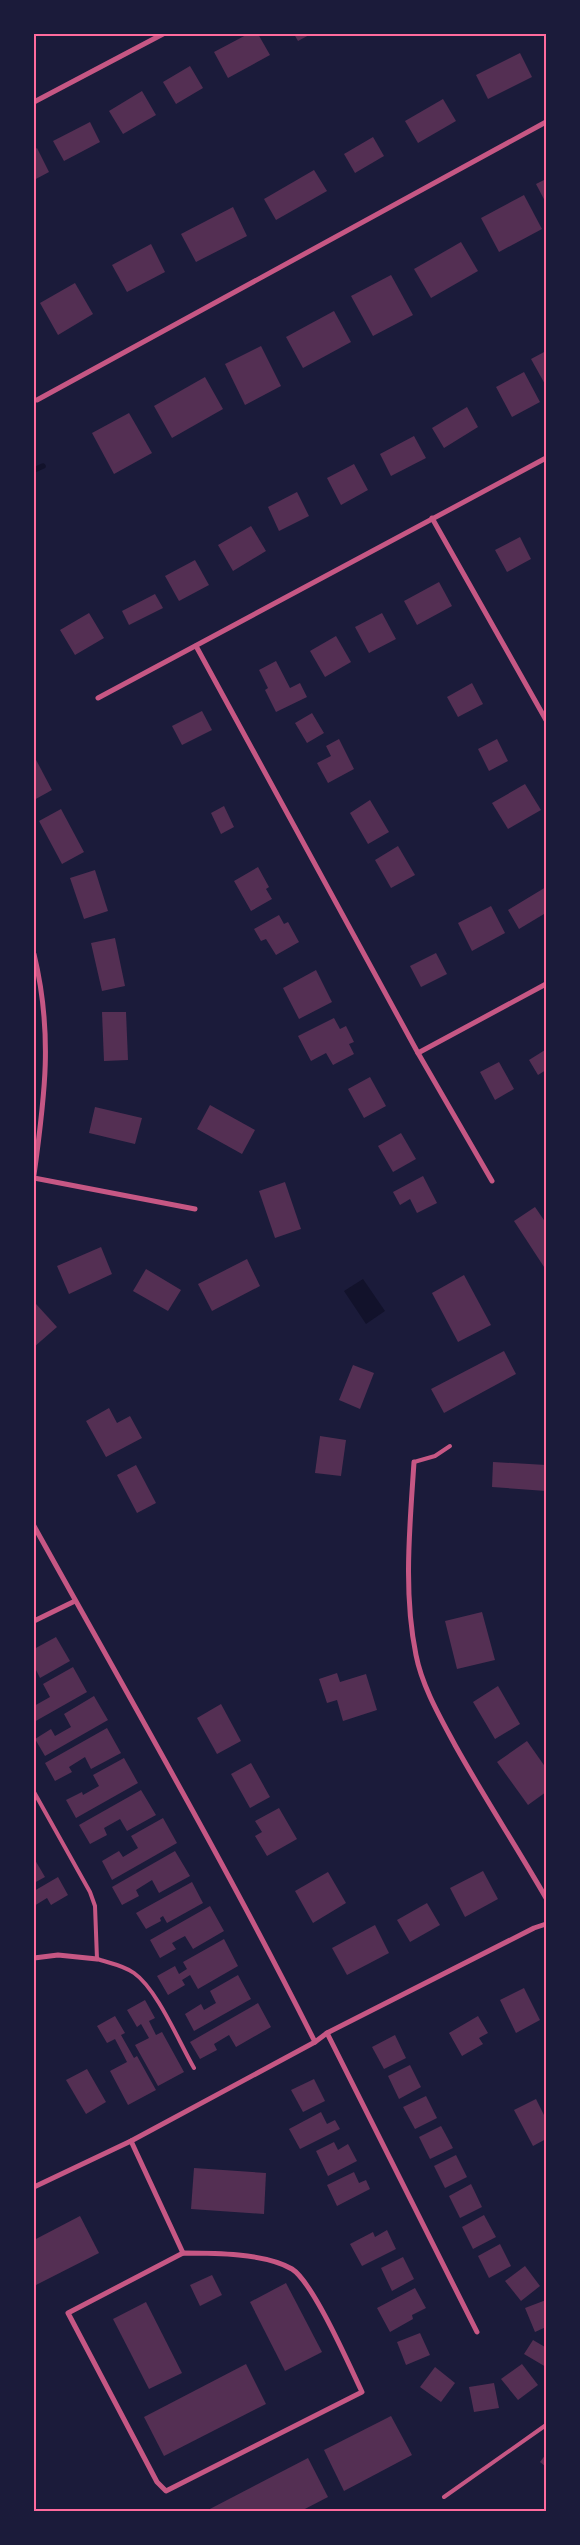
<svg xmlns="http://www.w3.org/2000/svg" width="580" height="2545" font-family="Rubik,sans-serif">
	<style>
		.water { fill: #12122b }
		.lines { fill: none; stroke-linecap: round; stroke-linejoin: round }
		.stream { stroke: #12122b; stroke-width: 5.5 }
		.building { fill: #542f53 }
		.service { stroke: #c65784; stroke-width: 4 }
		.minor { stroke: #c65784; stroke-width: 5 }
		.neatline { fill: none; stroke: #ff6b9d; stroke-width: 2 }
	</style>
	<rect width="100%" height="100%" fill="#1b1b3a"/>
	<polygon class="water" points="363,1279 385,1311 366,1324 344,1291"/>
	<g class="lines">
		<polyline class="stream" points="34,470 43,466"/>
	</g>
	<g class="building">
		<polygon points="248,34 258,34 270,55 228,78 214,52"/>
		<polygon points="294,34 311,34 298,41"/>
		<polygon points="520,53 532,77 488,99 476,75"/>
		<polygon points="190,66 203,88 176,104 163,82"/>
		<polygon points="142,91 156,115 123,134 109,111"/>
		<polygon points="443,99 456,121 418,143 405,121"/>
		<polygon points="90,122 100,142 64,161 53,141"/>
		<polygon points="373,137 384,156 355,173 344,154"/>
		<polygon points="37,148 49,172 34,180 34,150"/>
		<polygon points="314,170 327,191 276,220 264,199"/>
		<polygon points="546,179 546,203 536,184"/>
		<polygon points="524,195 542,229 499,252 481,218"/>
		<polygon points="233,207 247,236 196,262 181,234"/>
		<polygon points="461,242 478,271 431,298 414,269"/>
		<polygon points="151,244 165,272 127,292 112,265"/>
		<polygon points="391,275 413,315 373,336 351,296"/>
		<polygon points="75,283 93,314 58,335 40,303"/>
		<polygon points="334,311 351,342 303,368 286,337"/>
		<polygon points="261,346 281,386 245,405 225,364"/>
		<polygon points="546,351 546,386 531,359"/>
		<polygon points="524,372 540,402 512,417 496,387"/>
		<polygon points="205,377 223,409 172,438 154,406"/>
		<polygon points="467,407 478,427 444,448 432,428"/>
		<polygon points="129,413 152,453 114,474 92,433"/>
		<polygon points="414,436 426,458 391,476 380,454"/>
		<polygon points="354,464 368,490 341,505 327,478"/>
		<polygon points="297,492 309,516 279,531 268,507"/>
		<polygon points="251,526 266,551 233,571 218,545"/>
		<polygon points="520,537 531,559 507,572 495,550"/>
		<polygon points="195,560 209,585 179,601 165,576"/>
		<polygon points="439,582 452,606 417,625 404,601"/>
		<polygon points="155,594 163,608 129,625 122,611"/>
		<polygon points="89,613 104,638 75,655 60,630"/>
		<polygon points="382,613 396,639 369,653 355,627"/>
		<polygon points="336,636 351,662 325,677 310,651"/>
		<polygon points="276,661 290,688 300,683 307,697 276,712 265,690 268,688 259,670"/>
		<polygon points="472,683 483,704 458,717 447,697"/>
		<polygon points="202,711 212,730 182,745 172,726"/>
		<polygon points="312,713 324,733 307,743 295,723"/>
		<polygon points="339,739 354,769 328,783 317,763 331,756 326,746"/>
		<polygon points="497,739 508,761 489,771 478,749"/>
		<polygon points="34,756 52,790 34,800"/>
		<polygon points="525,784 541,810 508,829 492,803"/>
		<polygon points="370,800 389,832 368,844 350,813"/>
		<polygon points="224,806 234,827 221,834 211,813"/>
		<polygon points="61,809 84,852 62,864 39,821"/>
		<polygon points="398,846 415,875 391,888 375,860"/>
		<polygon points="258,867 269,887 266,889 272,899 251,911 234,881"/>
		<polygon points="95,870 108,911 84,919 70,878"/>
		<polygon points="546,887 546,917 544,914 519,929 508,910"/>
		<polygon points="491,906 505,933 472,951 458,923"/>
		<polygon points="279,915 284,924 288,922 299,942 276,955 266,939 261,941 254,929"/>
		<polygon points="115,938 125,986 102,991 91,943"/>
		<polygon points="436,953 447,974 421,987 410,966"/>
		<polygon points="316,970 332,1002 299,1019 283,988"/>
		<polygon points="102,1012 126,1012 128,1060 104,1061"/>
		<polygon points="334,1018 340,1029 346,1026 354,1042 349,1044 354,1054 333,1065 326,1053 311,1061 298,1036"/>
		<polygon points="545,1050 546,1070 538,1075 529,1060"/>
		<polygon points="499,1062 514,1089 495,1100 480,1072"/>
		<polygon points="370,1077 386,1106 364,1118 348,1089"/>
		<polygon points="210,1105 255,1130 242,1154 197,1129"/>
		<polygon points="95,1107 142,1118 135,1144 89,1133"/>
		<polygon points="401,1133 416,1159 393,1172 378,1146"/>
		<polygon points="423,1176 437,1203 417,1213 410,1199 400,1205 393,1192"/>
		<polygon points="285,1182 301,1229 275,1238 259,1191"/>
		<polygon points="535,1207 546,1223 546,1270 514,1221"/>
		<polygon points="101,1247 112,1274 69,1294 57,1266"/>
		<polygon points="247,1259 260,1286 212,1311 198,1284"/>
		<polygon points="146,1269 181,1290 168,1311 133,1291"/>
		<polygon points="464,1275 491,1325 458,1342 432,1293"/>
		<polygon points="36,1304 57,1327 34,1347 34,1306"/>
		<polygon points="504,1351 516,1374 444,1413 431,1389"/>
		<polygon points="353,1365 374,1373 360,1409 339,1400"/>
		<polygon points="109,1408 117,1423 130,1416 142,1438 106,1457 86,1421"/>
		<polygon points="320,1436 346,1440 341,1476 315,1473"/>
		<polygon points="493,1462 546,1465 546,1491 492,1487"/>
		<polygon points="136,1465 156,1503 137,1513 117,1475"/>
		<polygon points="482,1612 495,1660 457,1669 445,1621"/>
		<polygon points="56,1637 70,1661 40,1678 34,1666 34,1649"/>
		<polygon points="73,1667 87,1692 34,1722 34,1706 50,1697 43,1684"/>
		<polygon points="337,1673 340,1682 366,1674 377,1710 343,1721 337,1700 327,1703 319,1679"/>
		<polygon points="498,1686 520,1724 495,1739 473,1702"/>
		<polygon points="94,1696 108,1720 45,1756 35,1739 51,1729 55,1736 71,1727 64,1714"/>
		<polygon points="221,1704 241,1741 217,1754 197,1718"/>
		<polygon points="107,1728 121,1753 91,1769 85,1757 69,1767 72,1772 55,1781 45,1763"/>
		<polygon points="527,1741 546,1768 546,1792 528,1805 497,1762"/>
		<polygon points="124,1758 138,1783 76,1818 66,1800 82,1792 83,1795 99,1786 93,1775"/>
		<polygon points="251,1763 270,1797 250,1808 231,1774"/>
		<polygon points="141,1790 156,1815 127,1831 120,1819 104,1828 107,1835 90,1844 79,1825"/>
		<polygon points="279,1808 297,1839 267,1856 255,1836 262,1832 255,1821"/>
		<polygon points="163,1818 177,1843 112,1880 102,1861 119,1851 123,1857 138,1848 131,1836"/>
		<polygon points="175,1851 190,1876 159,1893 152,1880 136,1890 139,1896 122,1905 112,1887"/>
		<polygon points="35,1860 45,1877 34,1883 34,1861"/>
		<polygon points="483,1871 498,1899 465,1917 450,1888"/>
		<polygon points="328,1872 346,1903 313,1923 295,1891"/>
		<polygon points="58,1877 68,1895 51,1905 47,1898 34,1906 34,1891"/>
		<polygon points="192,1882 203,1903 167,1923 163,1916 160,1918 161,1921 146,1929 136,1913"/>
		<polygon points="427,1903 440,1925 410,1942 397,1920"/>
		<polygon points="210,1906 224,1931 193,1949 185,1936 172,1943 176,1949 160,1958 150,1940"/>
		<polygon points="375,1925 389,1953 347,1975 332,1948"/>
		<polygon points="224,1939 238,1966 198,1989 190,1975 182,1980 185,1985 168,1995 157,1976 175,1966 179,1974 187,1969 183,1962"/>
		<polygon points="238,1975 251,1999 194,2031 185,2014 201,2004 204,2010 216,2003 210,1991"/>
		<polygon points="524,1988 540,2020 516,2033 500,2000"/>
		<polygon points="145,2000 155,2018 149,2021 156,2035 162,2032 184,2072 158,2086 135,2045 149,2038 141,2024 137,2027 127,2010"/>
		<polygon points="258,2003 271,2027 236,2047 229,2035 214,2044 217,2050 200,2059 190,2042"/>
		<polygon points="115,2016 125,2033 121,2035 134,2058 137,2056 156,2090 128,2105 110,2071 127,2062 115,2039 107,2043 97,2026"/>
		<polygon points="478,2016 488,2033 479,2038 483,2044 462,2056 449,2033"/>
		<polygon points="395,2035 406,2058 384,2069 372,2047"/>
		<polygon points="410,2065 421,2087 399,2099 388,2076"/>
		<polygon points="87,2069 106,2102 86,2114 66,2080"/>
		<polygon points="314,2079 325,2101 303,2112 291,2090"/>
		<polygon points="426,2096 437,2118 415,2129 403,2107"/>
		<polygon points="536,2099 546,2119 546,2139 533,2146 514,2110"/>
		<polygon points="321,2112 327,2124 335,2120 340,2129 300,2149 289,2129"/>
		<polygon points="441,2126 453,2148 430,2159 419,2137"/>
		<polygon points="334,2142 338,2150 348,2144 357,2161 328,2176 316,2151"/>
		<polygon points="456,2155 467,2177 445,2188 434,2166"/>
		<polygon points="194,2168 266,2173 264,2214 191,2209"/>
		<polygon points="354,2172 359,2183 366,2180 370,2189 337,2206 327,2185"/>
		<polygon points="471,2184 482,2207 460,2218 449,2196"/>
		<polygon points="484,2215 496,2237 473,2249 462,2227"/>
		<polygon points="80,2216 99,2253 34,2286 34,2240"/>
		<polygon points="387,2230 396,2249 362,2266 350,2244 373,2232 375,2237"/>
		<polygon points="500,2244 511,2266 489,2278 478,2256"/>
		<polygon points="403,2257 414,2279 392,2291 381,2268"/>
		<polygon points="525,2266 540,2286 521,2301 505,2281"/>
		<polygon points="212,2275 222,2295 200,2306 190,2285"/>
		<polygon points="286,2283 322,2352 285,2371 250,2302"/>
		<polygon points="415,2288 426,2308 412,2315 413,2319 390,2332 377,2308"/>
		<polygon points="546,2300 546,2327 535,2332 525,2308"/>
		<polygon points="146,2302 182,2373 149,2389 113,2319"/>
		<polygon points="420,2333 430,2355 406,2365 397,2342"/>
		<polygon points="533,2340 545,2347 546,2344 546,2367 524,2354"/>
		<polygon points="246,2364 266,2404 164,2456 144,2417"/>
		<polygon points="522,2364 538,2385 518,2400 501,2379"/>
		<polygon points="435,2367 455,2383 441,2402 420,2387"/>
		<polygon points="494,2383 499,2408 474,2412 469,2387"/>
		<polygon points="391,2416 412,2455 344,2491 324,2450"/>
		<polygon points="546,2454 546,2467 540,2462"/>
		<polygon points="308,2458 328,2497 301,2511 206,2511"/>
	</g>
	<g class="lines">
		<g class="service">
			<polyline points="414,1462 435,1456 450,1446"/>
			<path d="M34 1792 90 1892 95 1906 97 1959C109 1963 123 1965 134 1973 157 1989 179 2042 194 2068"/>
			<polyline points="444,2497 546,2425"/>
		</g>
		<g class="minor">
			<polyline points="34,102 163,34"/>
			<polyline points="37,400 546,122"/>
			<polyline points="432,518 546,720"/>
			<polyline points="196,646 418,1053 492,1181"/>
			<polyline points="98,698 546,458"/>
			<path d="M34 954C53 1033 45 1095 34 1175"/>
			<polyline points="418,1053 546,984"/>
			<polyline points="34,1178 195,1209"/>
			<path d="M414 1462C410 1525 403 1592 416 1655 422 1686 440 1717 455 1745 484 1797 516 1846 546 1898"/>
			<path d="M34 1526C129 1697 227 1867 315 2042"/>
			<polyline points="34,1621 75,1601"/>
			<polyline points="34,1958 58,1955 97,1959"/>
			<polyline points="327,2033 477,2332"/>
			<polyline points="131,2141 183,2253"/>
			<polyline points="34,2187 131,2141 315,2042 327,2033 534,1928 546,1924"/>
			<path d="M183 2253C213 2253 265 2253 292 2269 313 2282 350 2367 362 2392L166 2491 157 2482 68 2313Z"/>
		</g>
	</g>
	<rect width="580" height="2545" fill="none" stroke="#1b1b3a" stroke-width="70"/>
	<rect x="35" y="35" width="510" height="2475" class="neatline"/>
</svg>
